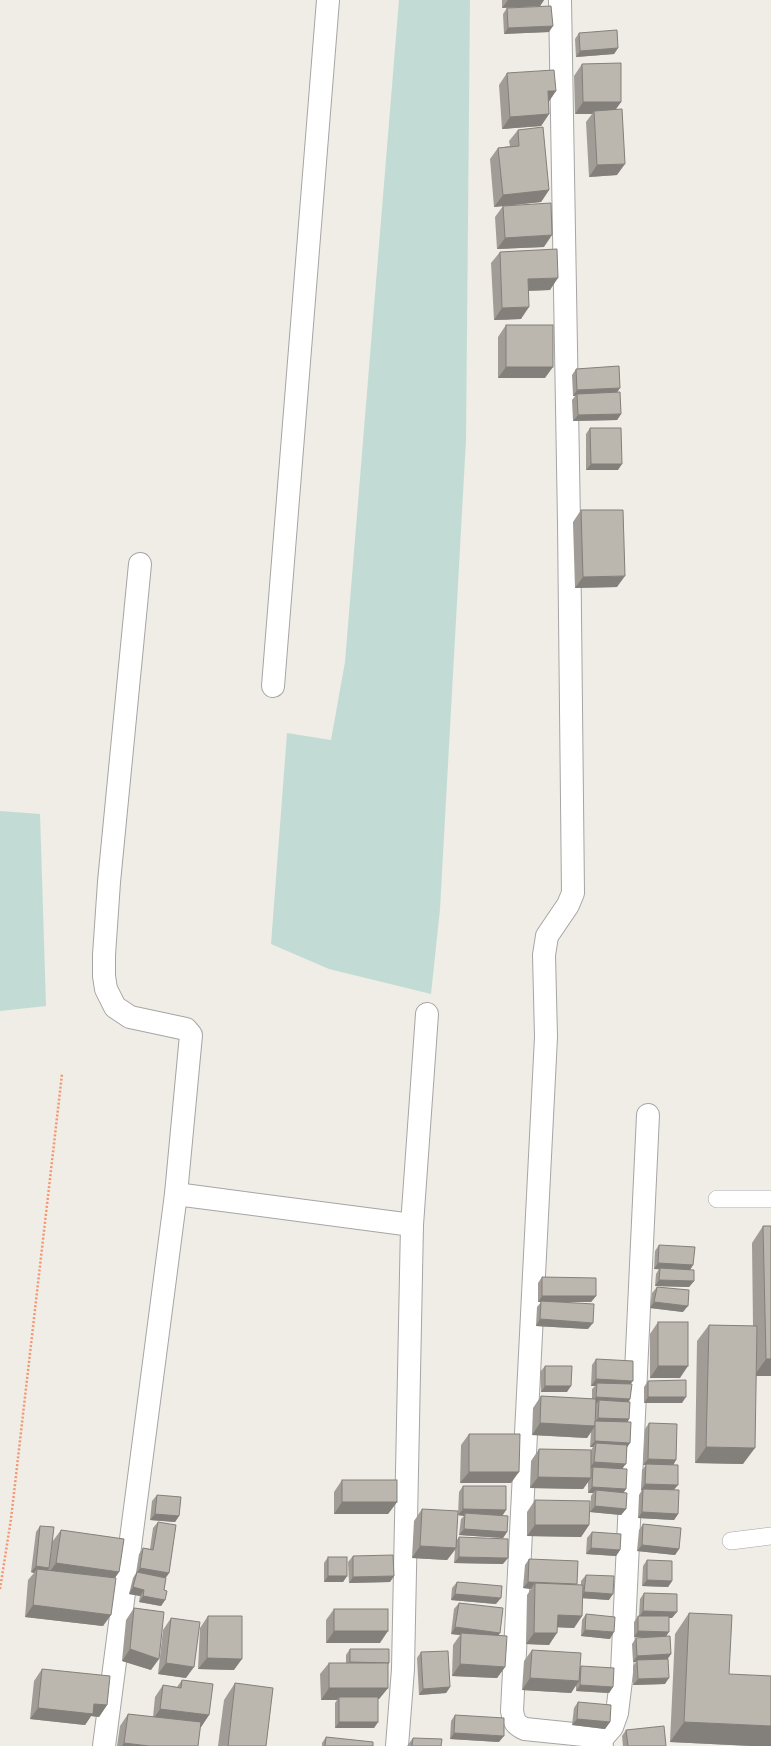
<svg xmlns="http://www.w3.org/2000/svg" width="771" height="1746" font-family="'DM Sans',sans-serif">
	<style>
		.wetland { fill: #c2dcd5 }
		.lines { fill: none; stroke-linecap: round; stroke-linejoin: round }
		.service-casing { stroke: #a5a5a5; stroke-width: 18 }
		.minor-casing { stroke: #a5a5a5; stroke-width: 24 }
		.path { stroke: #f49671; stroke-width: 2.5; stroke-dasharray: 2 2; stroke-linecap: butt }
		.service { stroke: #fff; stroke-width: 17 }
		.minor { stroke: #fff; stroke-width: 22 }
		.wall { fill: #a19d96 }
		.shaded-wall { fill: #837f7a }
		.building { fill: #bbb6ae; stroke: #837f7a }
	</style>
	<rect width="100%" height="100%" fill="#efede5"/>
	<g class="wetland">
		<polygon points="399,0 470,0 466,440 440,909 431,994 329,969 271,944 287,733 331,740 345,662"/>
		<polygon points="0,811 40,814 46,1006 0,1011"/>
	</g>
	<g class="lines">
		<defs>
			<g id="service">
				<polyline points="717,1199 771,1199"/>
				<polyline points="731,1541 771,1536"/>
			</g>
			<g id="minor">
				<path d="M560 0 569 523 573 893 568 905 547 936 544 955 546 1037 512 1711C514 1721 515 1725 525 1729L593 1736 602 1746"/>
				<polyline points="273,686 328,0"/>
				<polyline points="176,1194 412,1225"/>
				<polyline points="599,1742 612,1727 617,1713 622,1672 648,1115"/>
				<polyline points="104,1746 176,1194 191,1035 186,1029 130,1017 115,1007 106,989 104,976 104,955 109,882 140,564"/>
				<polyline points="397,1746 403,1669 412,1225 427,1014"/>
			</g>
		</defs>
		<use href="#service" class="service-casing"/>
		<use href="#minor" class="minor-casing"/>
		<polyline class="path" points="0,1589 11,1519 62,1074"/>
		<use href="#service" class="service"/>
		<use href="#minor" class="minor"/>
	</g>
	<g class="wall">
		<polygon points="502,0 544,0 540,6 502,8"/>
		<polygon points="507,8 549,32 504,34 503,14"/>
		<polygon points="579,33 618,48 614,54 576,57 575,39"/>
		<polygon points="582,64 621,102 616,109 617,175 589,177 586,122 592,114 575,114 574,76"/>
		<polygon points="507,73 556,91 548,101 549,114 541,126 502,129 499,85"/>
		<polygon points="518,130 549,190 541,202 494,207 490,159 498,148 510,146 509,141"/>
		<polygon points="503,206 544,247 497,249 495,217"/>
		<polygon points="500,252 550,290 528,291 521,319 494,320 491,263"/>
		<polygon points="506,325 545,378 498,378 498,337"/>
		<polygon points="576,369 617,392 621,414 617,420 573,421 572,400 575,396 573,396 572,375"/>
		<polygon points="590,428 618,470 586,470 586,434"/>
		<polygon points="581,510 617,587 575,588 573,522"/>
		<polygon points="763,1226 771,1376 756,1376 743,1464 695,1463 697,1341 709,1325 753,1326 752,1243"/>
		<polygon points="659,1245 693,1265 690,1270 694,1281 689,1287 655,1286 656,1274 659,1269 654,1269 655,1251"/>
		<polygon points="542,1277 596,1296 591,1302 560,1302 588,1329 536,1326 537,1307 541,1302 538,1302 538,1283"/>
		<polygon points="657,1287 683,1312 650,1308 652,1293"/>
		<polygon points="658,1322 680,1378 650,1378 650,1334"/>
		<polygon points="596,1359 630,1384 630,1399 629,1402 627,1447 623,1468 626,1489 623,1493 626,1509 621,1515 590,1512 591,1496 593,1493 588,1493 588,1482 583,1489 530,1488 531,1461 539,1449 591,1450 593,1447 590,1447 591,1432 587,1438 532,1435 533,1408 541,1396 592,1399 592,1389 595,1386 591,1386 592,1365"/>
		<polygon points="545,1366 567,1392 541,1392 540,1372"/>
		<polygon points="648,1381 682,1403 644,1403 644,1387"/>
		<polygon points="649,1423 676,1460 673,1465 674,1490 678,1514 674,1520 638,1518 639,1495 642,1490 641,1490 642,1470 646,1465 643,1465 645,1429"/>
		<polygon points="469,1434 511,1483 460,1483 461,1445"/>
		<polygon points="342,1480 397,1502 388,1514 334,1514 334,1492"/>
		<polygon points="463,1486 506,1510 502,1516 507,1532 503,1538 459,1535 461,1519 464,1516 458,1515 459,1492"/>
		<polygon points="157,1495 179,1516 175,1522 150,1520 152,1501"/>
		<polygon points="535,1500 589,1525 581,1537 527,1536 527,1512"/>
		<polygon points="422,1509 456,1541 459,1537 503,1564 454,1563 455,1550 447,1560 412,1558 414,1521"/>
		<polygon points="158,1522 169,1573 165,1578 164,1590 165,1600 161,1606 139,1602 140,1596 129,1594 133,1578 136,1573 139,1554 143,1548 150,1549 153,1528"/>
		<polygon points="643,1524 679,1549 675,1555 637,1551 639,1530"/>
		<polygon points="40,1526 51,1554 52,1542 61,1530 119,1572 115,1578 103,1626 25,1617 28,1580 34,1573 31,1572 36,1532"/>
		<polygon points="592,1532 620,1550 616,1556 586,1554 587,1538"/>
		<polygon points="353,1556 394,1576 390,1582 349,1583 348,1562"/>
		<polygon points="328,1557 347,1576 343,1582 324,1582 324,1563"/>
		<polygon points="529,1559 577,1585 581,1585 581,1581 586,1575 609,1600 582,1598 582,1616 574,1628 557,1627 549,1645 526,1644 527,1595 531,1589 523,1588 525,1565"/>
		<polygon points="647,1560 672,1581 668,1587 642,1586 643,1566"/>
		<polygon points="457,1582 496,1604 451,1600 452,1588"/>
		<polygon points="644,1593 672,1618 669,1618 666,1636 671,1654 667,1659 665,1684 633,1685 633,1666 636,1662 633,1662 632,1644 636,1638 647,1638 634,1637 634,1622 638,1616 639,1616 640,1599"/>
		<polygon points="459,1603 499,1635 505,1667 497,1678 452,1676 453,1645 460,1635 451,1634 454,1609"/>
		<polygon points="134,1608 151,1670 122,1661 126,1620"/>
		<polygon points="334,1609 380,1643 326,1643 326,1620"/>
		<polygon points="689,1613 729,1674 771,1746 752,1746 670,1742 675,1634"/>
		<polygon points="586,1614 610,1639 581,1636 582,1620"/>
		<polygon points="208,1616 234,1670 198,1669 200,1628"/>
		<polygon points="171,1618 186,1678 158,1674 163,1630"/>
		<polygon points="350,1649 389,1663 388,1665 388,1688 379,1699 378,1699 378,1722 374,1728 335,1728 335,1703 337,1700 321,1700 320,1674 329,1663 346,1663 346,1655"/>
		<polygon points="532,1650 580,1667 581,1666 613,1687 609,1693 576,1691 576,1685 571,1693 522,1690 524,1661"/>
		<polygon points="421,1652 450,1687 446,1693 419,1695 417,1658"/>
		<polygon points="42,1669 107,1705 99,1717 91,1716 85,1725 30,1719 34,1681"/>
		<polygon points="182,1680 209,1715 201,1727 200,1727 198,1746 117,1746 120,1726 128,1714 153,1717 155,1697 163,1685 177,1687"/>
		<polygon points="235,1683 266,1746 218,1746 224,1700"/>
		<polygon points="578,1702 610,1722 605,1729 572,1725 574,1708"/>
		<polygon points="455,1715 499,1742 450,1739 451,1721"/>
		<polygon points="626,1730 666,1746 623,1746 622,1736"/>
		<polygon points="326,1737 373,1746 322,1746 322,1743"/>
		<polygon points="413,1738 441,1746 407,1746"/>
	</g>
	<g class="shaded-wall">
		<polygon points="508,0 544,0 540,6 502,8"/>
		<polygon points="553,26 549,32 504,34 508,28"/>
		<polygon points="618,48 614,54 576,57 580,51"/>
		<polygon points="548,91 556,91 548,103"/>
		<polygon points="583,102 621,102 613,113 594,111 592,114 575,114"/>
		<polygon points="549,114 541,126 502,129 510,117"/>
		<polygon points="625,164 617,175 589,177 597,165"/>
		<polygon points="549,190 541,202 494,207 503,195"/>
		<polygon points="552,235 544,247 497,249 505,238"/>
		<polygon points="558,278 550,290 520,291 528,279"/>
		<polygon points="529,307 521,319 494,320 502,308"/>
		<polygon points="506,367 553,367 545,378 498,378"/>
		<polygon points="620,388 616,394 577,394 575,396 573,396 577,390"/>
		<polygon points="621,414 617,420 573,421 578,415"/>
		<polygon points="591,464 622,464 618,470 586,470"/>
		<polygon points="625,576 617,587 575,588 583,577"/>
		<polygon points="658,1263 693,1265 689,1271 654,1269"/>
		<polygon points="659,1280 694,1281 689,1287 655,1286"/>
		<polygon points="542,1296 596,1296 591,1302 541,1302 541,1301 541,1302 538,1302"/>
		<polygon points="654,1302 688,1306 683,1312 650,1308"/>
		<polygon points="540,1319 593,1323 588,1329 536,1326"/>
		<polygon points="766,1359 771,1359 771,1376 754,1376"/>
		<polygon points="658,1366 688,1366 680,1378 650,1378"/>
		<polygon points="596,1379 633,1381 628,1387 597,1383 595,1386 591,1386"/>
		<polygon points="545,1386 571,1386 567,1392 541,1392"/>
		<polygon points="596,1397 630,1399 626,1405 599,1400 596,1404 591,1403"/>
		<polygon points="648,1397 686,1397 682,1403 644,1403"/>
		<polygon points="598,1418 629,1419 625,1426 595,1422"/>
		<polygon points="540,1423 595,1426 587,1438 532,1435"/>
		<polygon points="595,1441 630,1443 626,1449 596,1443 593,1447 590,1447"/>
		<polygon points="706,1447 755,1448 743,1464 695,1463"/>
		<polygon points="648,1459 676,1460 672,1467 646,1464 646,1465 643,1465"/>
		<polygon points="594,1462 626,1464 621,1470 593,1467 592,1468 590,1468"/>
		<polygon points="469,1472 519,1472 511,1483 460,1483"/>
		<polygon points="538,1477 591,1478 583,1489 530,1488"/>
		<polygon points="645,1484 678,1485 673,1491 641,1490"/>
		<polygon points="592,1487 626,1489 622,1495 596,1490 593,1493 588,1493"/>
		<polygon points="342,1502 397,1502 388,1514 334,1514"/>
		<polygon points="595,1506 626,1509 621,1515 590,1512"/>
		<polygon points="463,1509 506,1510 502,1516 465,1513 464,1516 458,1515"/>
		<polygon points="642,1512 678,1514 674,1520 638,1518"/>
		<polygon points="155,1514 179,1516 175,1522 150,1520"/>
		<polygon points="535,1525 589,1525 581,1537 527,1536"/>
		<polygon points="464,1529 507,1532 503,1538 459,1535"/>
		<polygon points="642,1545 679,1549 675,1555 637,1551"/>
		<polygon points="420,1546 456,1548 447,1560 412,1558"/>
		<polygon points="591,1548 620,1550 616,1556 586,1554"/>
		<polygon points="459,1557 508,1558 503,1564 454,1563"/>
		<polygon points="56,1563 119,1572 111,1583 48,1574"/>
		<polygon points="36,1566 49,1568 45,1574 37,1569 34,1573 31,1572"/>
		<polygon points="140,1568 169,1573 165,1579 136,1574"/>
		<polygon points="328,1576 347,1576 343,1582 324,1582"/>
		<polygon points="394,1576 390,1582 349,1583 353,1577"/>
		<polygon points="647,1580 672,1581 668,1587 642,1586"/>
		<polygon points="528,1582 577,1584 535,1583 531,1589 523,1588"/>
		<polygon points="133,1587 144,1590 140,1596 129,1594"/>
		<polygon points="584,1592 613,1594 609,1600 580,1598"/>
		<polygon points="455,1594 501,1598 496,1604 451,1600"/>
		<polygon points="143,1596 165,1600 161,1606 139,1602"/>
		<polygon points="33,1605 111,1615 103,1626 25,1617"/>
		<polygon points="643,1611 677,1612 672,1618 639,1617"/>
		<polygon points="558,1615 582,1616 574,1628 550,1627"/>
		<polygon points="455,1627 500,1633 496,1639 461,1633 460,1635 451,1634"/>
		<polygon points="585,1630 614,1632 610,1639 581,1636"/>
		<polygon points="334,1631 388,1631 380,1643 326,1643"/>
		<polygon points="638,1631 669,1632 665,1638 634,1637"/>
		<polygon points="534,1633 557,1633 549,1645 526,1644"/>
		<polygon points="130,1649 159,1659 151,1670 122,1661"/>
		<polygon points="671,1654 667,1660 637,1660 636,1662 633,1662 637,1656"/>
		<polygon points="207,1658 242,1659 234,1670 198,1669"/>
		<polygon points="166,1663 194,1667 186,1678 158,1674"/>
		<polygon points="460,1664 505,1667 497,1678 452,1676"/>
		<polygon points="530,1678 579,1681 571,1693 522,1690"/>
		<polygon points="669,1678 665,1684 633,1685 638,1679"/>
		<polygon points="580,1685 613,1687 609,1693 576,1691"/>
		<polygon points="450,1687 446,1693 419,1695 423,1689"/>
		<polygon points="329,1688 388,1688 379,1699 339,1700 339,1697 337,1700 321,1700"/>
		<polygon points="94,1704 107,1705 99,1717 91,1716 85,1725 30,1719 38,1708"/>
		<polygon points="160,1709 209,1715 201,1727 152,1721"/>
		<polygon points="577,1719 610,1722 605,1729 572,1725"/>
		<polygon points="339,1722 378,1722 374,1728 335,1728"/>
		<polygon points="684,1722 771,1726 771,1746 752,1746 670,1742"/>
		<polygon points="454,1733 504,1736 499,1742 450,1739"/>
		<polygon points="124,1743 149,1746 122,1746"/>
	</g>
	<g class="building">
		<polygon points="551,6 553,26 508,28 507,8"/>
		<polygon points="617,30 618,48 580,51 579,33"/>
		<polygon points="621,63 621,102 583,102 582,64"/>
		<polygon points="554,70 556,91 548,91 549,114 510,117 507,73"/>
		<polygon points="622,109 625,164 597,165 594,111"/>
		<polygon points="543,127 549,190 503,195 498,148 519,146 518,130"/>
		<polygon points="551,203 552,235 505,238 503,206"/>
		<polygon points="557,249 558,278 528,279 529,307 502,308 500,252"/>
		<rect x="506" y="325" width="47" height="42"/>
		<polygon points="619,366 620,388 577,390 576,369"/>
		<polygon points="620,392 621,414 578,415 577,394"/>
		<polygon points="590,428 621,428 622,464 591,464"/>
		<polygon points="581,510 623,510 625,576 583,577"/>
		<polygon points="763,1226 771,1226 771,1359 766,1359"/>
		<polygon points="659,1245 695,1247 693,1265 658,1263"/>
		<polygon points="660,1268 694,1270 694,1281 659,1280"/>
		<polygon points="542,1277 596,1278 596,1296 542,1296"/>
		<polygon points="657,1287 689,1290 688,1306 654,1302"/>
		<polygon points="541,1301 594,1304 593,1323 540,1319"/>
		<rect x="658" y="1322" width="30" height="44"/>
		<polygon points="709,1325 757,1326 755,1448 706,1447"/>
		<polygon points="596,1359 633,1361 633,1381 596,1379"/>
		<polygon points="545,1366 572,1366 571,1386 545,1386"/>
		<polygon points="686,1380 686,1397 648,1397 648,1381"/>
		<polygon points="597,1383 632,1384 630,1399 596,1397"/>
		<polygon points="541,1396 596,1399 595,1426 540,1423"/>
		<polygon points="599,1400 630,1402 629,1419 598,1418"/>
		<polygon points="595,1421 631,1422 630,1443 595,1441"/>
		<polygon points="649,1423 677,1424 676,1460 648,1459"/>
		<polygon points="469,1434 520,1434 519,1472 469,1472"/>
		<polygon points="596,1443 627,1445 626,1464 594,1462"/>
		<polygon points="539,1449 591,1450 591,1478 538,1477"/>
		<polygon points="646,1464 678,1465 678,1485 645,1484"/>
		<polygon points="593,1467 627,1469 626,1489 592,1487"/>
		<rect x="342" y="1480" width="55" height="22"/>
		<polygon points="463,1486 506,1486 506,1510 463,1509"/>
		<polygon points="643,1489 679,1490 678,1514 642,1512"/>
		<polygon points="596,1490 627,1493 626,1509 595,1506"/>
		<polygon points="157,1495 181,1497 179,1516 155,1514"/>
		<polygon points="535,1500 590,1501 589,1525 535,1525"/>
		<polygon points="422,1509 458,1511 456,1548 420,1546"/>
		<polygon points="465,1513 508,1516 507,1532 464,1529"/>
		<polygon points="158,1522 176,1525 169,1573 140,1568 143,1548 153,1550"/>
		<polygon points="643,1524 681,1528 679,1549 642,1545"/>
		<polygon points="40,1526 54,1527 49,1568 36,1566"/>
		<polygon points="61,1530 124,1539 119,1572 56,1563"/>
		<polygon points="592,1532 621,1534 620,1550 591,1548"/>
		<polygon points="459,1537 508,1539 508,1558 459,1557"/>
		<polygon points="393,1555 394,1576 353,1577 353,1556"/>
		<rect x="328" y="1557" width="19" height="19"/>
		<polygon points="529,1559 578,1561 577,1584 528,1582"/>
		<polygon points="647,1560 672,1561 672,1581 647,1580"/>
		<polygon points="37,1569 116,1578 111,1615 33,1605"/>
		<polygon points="137,1572 166,1578 164,1590 167,1591 165,1600 143,1596 144,1590 133,1587"/>
		<polygon points="586,1575 614,1576 613,1594 584,1592"/>
		<polygon points="457,1582 502,1586 501,1598 455,1594"/>
		<polygon points="535,1583 583,1585 582,1616 558,1615 557,1633 534,1633"/>
		<polygon points="644,1593 677,1594 677,1612 643,1611"/>
		<polygon points="459,1603 503,1608 500,1633 455,1627"/>
		<polygon points="134,1608 164,1612 159,1659 130,1649"/>
		<rect x="334" y="1609" width="54" height="22"/>
		<polygon points="689,1613 732,1615 729,1674 771,1676 771,1726 684,1722"/>
		<polygon points="586,1614 615,1617 614,1632 585,1630"/>
		<polygon points="208,1616 242,1616 242,1659 207,1658"/>
		<polygon points="638,1616 669,1616 669,1632 638,1631"/>
		<polygon points="171,1618 200,1622 194,1667 166,1663"/>
		<polygon points="461,1633 507,1636 505,1667 460,1664"/>
		<polygon points="670,1636 671,1654 637,1656 636,1638"/>
		<polygon points="350,1649 389,1649 389,1663 350,1662"/>
		<polygon points="532,1650 581,1653 579,1681 530,1678"/>
		<polygon points="448,1651 450,1687 423,1689 421,1652"/>
		<polygon points="668,1659 669,1678 638,1679 637,1660"/>
		<rect x="329" y="1663" width="59" height="25"/>
		<polygon points="581,1666 614,1668 613,1687 580,1685"/>
		<polygon points="42,1669 110,1676 107,1705 94,1704 93,1714 38,1708"/>
		<polygon points="182,1680 213,1684 209,1715 160,1709 163,1685 181,1688"/>
		<polygon points="235,1683 273,1688 266,1746 228,1746"/>
		<rect x="339" y="1697" width="39" height="25"/>
		<polygon points="578,1702 611,1705 610,1722 577,1719"/>
		<polygon points="128,1714 201,1722 198,1746 149,1746 124,1743"/>
		<polygon points="455,1715 504,1718 504,1736 454,1733"/>
		<polygon points="664,1726 666,1746 628,1746 626,1730"/>
		<polygon points="326,1737 373,1742 373,1746 325,1746"/>
		<polygon points="413,1738 442,1739 441,1746 412,1746"/>
	</g>
</svg>
